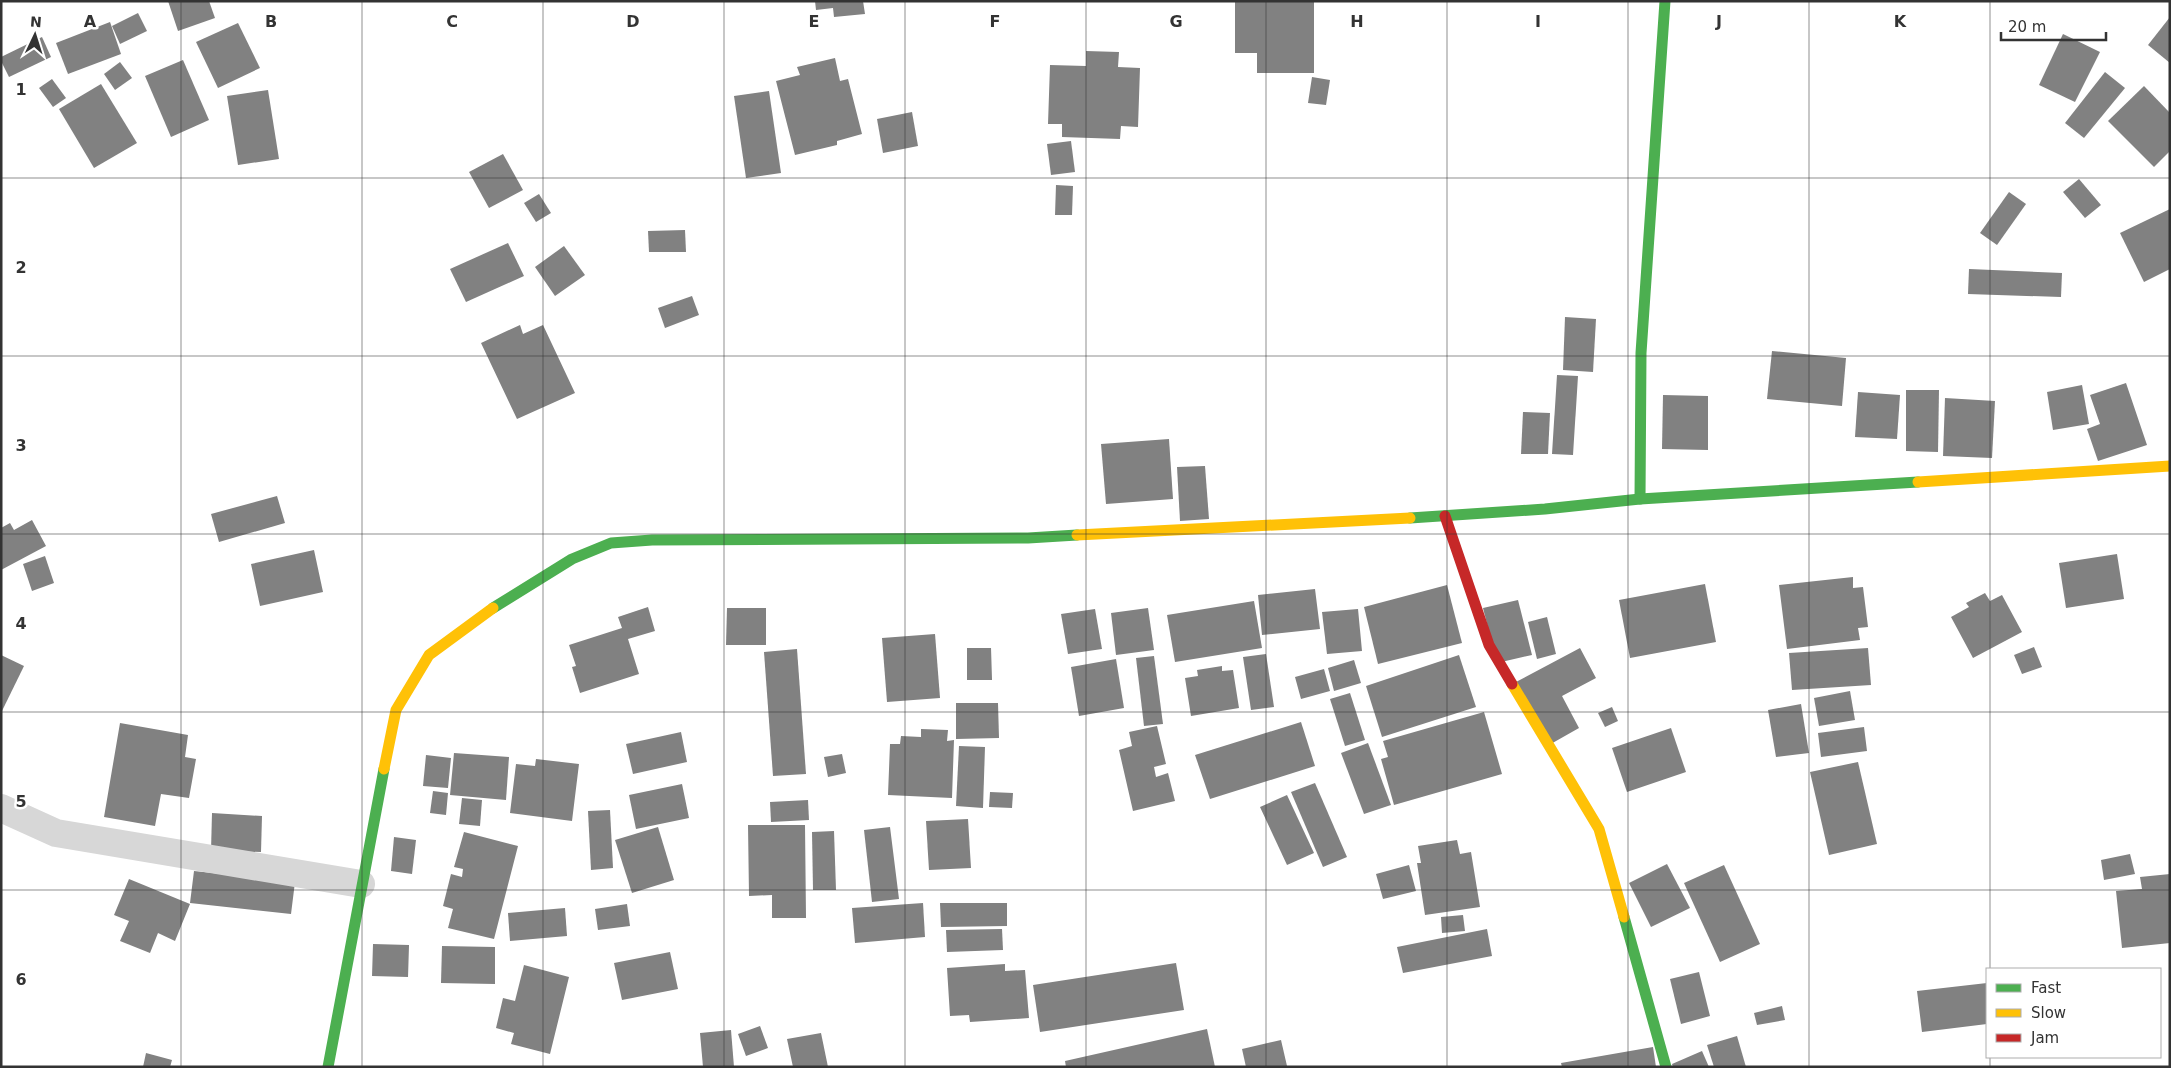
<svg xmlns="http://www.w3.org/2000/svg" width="2171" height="1068" font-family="'DejaVu Sans',sans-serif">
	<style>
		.building { fill: #818181 }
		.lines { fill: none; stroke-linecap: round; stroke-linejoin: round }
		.street { stroke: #d7d7d7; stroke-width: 28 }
		.fast { stroke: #4caf50; stroke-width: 11 }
		.slow { stroke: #ffc107; stroke-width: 11 }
		.jam { stroke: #c62828; stroke-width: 11 }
		.grid { fill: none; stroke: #333; stroke-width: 1; stroke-opacity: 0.55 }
		.grid-label { font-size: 16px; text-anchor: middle; font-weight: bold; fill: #333; stroke: #fff; stroke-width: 5; stroke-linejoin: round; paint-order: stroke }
	</style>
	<rect width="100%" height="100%" fill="#fff"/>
	<g class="building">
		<polygon points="168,1 209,1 215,18 178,31"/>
		<polygon points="815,1 863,1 865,14 834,17 833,8 816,10"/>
		<polygon points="1235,1 1314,1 1314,73 1257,73 1257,53 1235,53"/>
		<polygon points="138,13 147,31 120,44 112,26"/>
		<polygon points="2170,17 2170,63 2148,45"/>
		<polygon points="110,22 121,54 68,74 56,43"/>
		<polygon points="238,23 260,68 218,88 196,42"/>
		<polygon points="2063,34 2100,52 2075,102 2039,85"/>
		<polygon points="42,37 51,57 9,77 1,61 1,57"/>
		<polygon points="1086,51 1119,52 1118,67 1140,68 1138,127 1121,126 1120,139 1062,137 1062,124 1048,124 1050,65 1086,66"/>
		<polygon points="835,58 840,81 848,79 862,134 837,141 837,145 795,155 776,81 800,75 797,67"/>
		<polygon points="183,60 209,120 171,137 145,76"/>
		<polygon points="120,62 132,78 115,90 104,74"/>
		<polygon points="2105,72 2125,88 2084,138 2065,123"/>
		<polygon points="1312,77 1330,80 1326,105 1308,103"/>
		<polygon points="52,79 66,98 53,107 39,88"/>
		<polygon points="101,84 137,143 94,168 59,109"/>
		<polygon points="2144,86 2170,113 2170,151 2154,167 2108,121"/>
		<polygon points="268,90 279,159 238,165 227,96"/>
		<polygon points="769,91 781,173 746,178 734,96"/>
		<polygon points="912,112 918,146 883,153 877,119"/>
		<polygon points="1071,141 1075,172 1051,175 1047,144"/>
		<polygon points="503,154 523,190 489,208 469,172"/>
		<polygon points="2079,179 2101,205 2085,218 2063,192"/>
		<polygon points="1056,185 1073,186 1072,215 1055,215"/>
		<polygon points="2009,192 2026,204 1997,245 1980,233"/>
		<polygon points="539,194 551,213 536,222 524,203"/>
		<polygon points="2170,209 2170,269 2144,282 2120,233"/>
		<polygon points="685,230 686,252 649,252 648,231"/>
		<polygon points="508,243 524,276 466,302 450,269"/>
		<polygon points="564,246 585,275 555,296 535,267"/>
		<polygon points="1969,269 2062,273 2061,297 1968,294"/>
		<polygon points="692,296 699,315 665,328 658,308"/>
		<polygon points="1565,317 1596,319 1593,372 1563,370"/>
		<polygon points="520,325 523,334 543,325 575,393 517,419 481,343"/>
		<polygon points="1772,351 1846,358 1842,406 1767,399"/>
		<polygon points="1557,375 1578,376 1573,455 1552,454"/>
		<polygon points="2126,383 2147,445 2098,461 2087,429 2100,424 2090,395"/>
		<polygon points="2082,385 2089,424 2053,430 2047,392"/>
		<polygon points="1906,390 1939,390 1938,452 1906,451"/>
		<polygon points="1858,392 1900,395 1897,439 1855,437"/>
		<polygon points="1663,395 1708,396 1708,450 1662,449"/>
		<polygon points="1945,398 1995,401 1992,458 1943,456"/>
		<polygon points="1523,412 1550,413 1548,454 1521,454"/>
		<polygon points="1169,439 1173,499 1106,504 1101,444"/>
		<polygon points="1205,466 1209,519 1180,521 1177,467"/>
		<polygon points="277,496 285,523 219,542 211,514"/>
		<polygon points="32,520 46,546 1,570 1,528 10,523 14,530"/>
		<polygon points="314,550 323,592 260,606 251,564"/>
		<polygon points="2117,554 2124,599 2066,608 2059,563"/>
		<polygon points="45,556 54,583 32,591 23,564"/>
		<polygon points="1853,577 1853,588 1863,587 1868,627 1858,628 1860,640 1787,649 1779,585"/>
		<polygon points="1705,584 1716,642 1630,658 1619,600"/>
		<polygon points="1447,585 1462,643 1378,664 1364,607"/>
		<polygon points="1315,589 1320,629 1262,635 1258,595"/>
		<polygon points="1985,593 1990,601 2002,595 2022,632 1973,658 1951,617 1969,607 1966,603"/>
		<polygon points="1518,600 1532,655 1497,663 1483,608"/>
		<polygon points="1254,601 1262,648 1175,662 1167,615"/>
		<polygon points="648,607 655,631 628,639 639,674 580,693 572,667 576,666 569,645 622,628 618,617"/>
		<polygon points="727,608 766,608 766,645 726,645"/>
		<polygon points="1148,608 1154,650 1116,655 1111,613"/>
		<polygon points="1095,609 1102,649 1068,654 1061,614"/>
		<polygon points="1358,609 1362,651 1327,654 1322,612"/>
		<polygon points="1547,617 1556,654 1537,659 1528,622"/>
		<polygon points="935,634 940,698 887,702 882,638"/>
		<polygon points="2034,647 2042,667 2022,674 2014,655"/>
		<polygon points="967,648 991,648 992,680 967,680"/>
		<polygon points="1580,648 1596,678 1562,696 1579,728 1549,745 1516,682"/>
		<polygon points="1868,648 1871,685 1792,690 1789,653"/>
		<polygon points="797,649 806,774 773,776 764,652"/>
		<polygon points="1266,654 1274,707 1251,710 1243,657"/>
		<polygon points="1,655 24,666 1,713"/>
		<polygon points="1459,655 1476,707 1382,737 1366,686"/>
		<polygon points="1154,656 1163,724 1144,726 1136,658"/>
		<polygon points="1116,659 1124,708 1079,716 1071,667"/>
		<polygon points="1354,660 1361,683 1334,691 1328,668"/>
		<polygon points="1222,666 1222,671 1233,670 1239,708 1191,716 1185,678 1198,676 1197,670"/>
		<polygon points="1324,669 1330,691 1301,699 1295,677"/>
		<polygon points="1850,691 1855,720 1819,726 1814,698"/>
		<polygon points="1350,693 1365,740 1345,746 1330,699"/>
		<polygon points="956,703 998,703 999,738 956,739"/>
		<polygon points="1801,704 1809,753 1776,757 1768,710"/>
		<polygon points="1612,707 1618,721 1605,727 1598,713"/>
		<polygon points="1484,712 1502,774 1394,805 1381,759 1388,757 1383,741"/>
		<polygon points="1301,722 1315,766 1210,799 1195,755"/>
		<polygon points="120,723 188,735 185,757 196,759 189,798 161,794 155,826 104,817"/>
		<polygon points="1157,726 1166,764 1154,767 1156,777 1168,773 1175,801 1133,811 1119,750 1132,746 1129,732"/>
		<polygon points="1864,727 1867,751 1821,757 1818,733"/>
		<polygon points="1671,728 1686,772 1627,792 1612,748"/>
		<polygon points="921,729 948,730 947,741 954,740 952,798 888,795 890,744 900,744 901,736 921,737"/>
		<polygon points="681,732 687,762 633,774 626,744"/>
		<polygon points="1368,743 1391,805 1364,814 1341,753"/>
		<polygon points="959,746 985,747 983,808 956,806"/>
		<polygon points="454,753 509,757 506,800 450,795"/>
		<polygon points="842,754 846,773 828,777 824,757"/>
		<polygon points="426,755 451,758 448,788 423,786"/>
		<polygon points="536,759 579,764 572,821 510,813 516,764 535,766"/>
		<polygon points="1858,762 1877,844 1829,855 1810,772"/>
		<polygon points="1315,783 1347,857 1323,867 1291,792"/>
		<polygon points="682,784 689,818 636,829 629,795"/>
		<polygon points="433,791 448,793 446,815 430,813"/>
		<polygon points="990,792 1013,793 1012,808 989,807"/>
		<polygon points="1287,795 1314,853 1287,865 1260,807"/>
		<polygon points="462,798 482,800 480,826 459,824"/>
		<polygon points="808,800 809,820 771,822 770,802"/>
		<polygon points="610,810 613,868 591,870 588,811"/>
		<polygon points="212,813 262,816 261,852 211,851"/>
		<polygon points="968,819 971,868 929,870 926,821"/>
		<polygon points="748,825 805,825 806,918 772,918 772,895 749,896"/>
		<polygon points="658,827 674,880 632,893 615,840"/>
		<polygon points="890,827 899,899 872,902 864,830"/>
		<polygon points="834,831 836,890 813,890 812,832"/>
		<polygon points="464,832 518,846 494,939 448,928 453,909 443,906 451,874 462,877 463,869 454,867"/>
		<polygon points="394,837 416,840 412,874 391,871"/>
		<polygon points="1457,840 1460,854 1471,852 1480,907 1425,915 1417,863 1421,863 1418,846"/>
		<polygon points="2130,854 2135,874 2104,880 2101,860"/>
		<polygon points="1667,864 1690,908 1651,927 1629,883"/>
		<polygon points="1409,865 1416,891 1383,899 1376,874"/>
		<polygon points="1724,865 1760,944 1720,962 1684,883"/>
		<polygon points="194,871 295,882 291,914 190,903"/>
		<polygon points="2170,874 2170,943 2122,948 2116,891 2142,889 2140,877"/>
		<polygon points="129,879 190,904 175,941 158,933 150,953 120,941 129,921 114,915"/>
		<polygon points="923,903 925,937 855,943 852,908"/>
		<polygon points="940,903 1007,903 1007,926 941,927"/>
		<polygon points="627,904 630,926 598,930 595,909"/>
		<polygon points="565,908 567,936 510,941 508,913"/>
		<polygon points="1463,915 1465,931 1442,933 1441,917"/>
		<polygon points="1002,929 1003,950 947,952 946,930"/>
		<polygon points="1487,929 1492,956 1403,973 1397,947"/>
		<polygon points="373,944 409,945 408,977 372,976"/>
		<polygon points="442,946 495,947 495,984 441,983"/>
		<polygon points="670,952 678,989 622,1000 614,963"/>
		<polygon points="1176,963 1184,1010 1040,1032 1033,985"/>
		<polygon points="1005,964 1005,971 1025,970 1029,1018 970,1022 969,1015 950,1016 947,968"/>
		<polygon points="524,965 569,977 550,1054 511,1044 514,1033 496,1028 503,998 515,1001"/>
		<polygon points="1699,972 1710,1016 1681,1024 1670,979"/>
		<polygon points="1987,983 1987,1024 1922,1032 1917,991"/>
		<polygon points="1782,1006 1785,1020 1757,1025 1754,1013"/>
		<polygon points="760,1026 768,1048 746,1056 738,1034"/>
		<polygon points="1207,1029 1215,1067 1066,1067 1065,1061"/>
		<polygon points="731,1030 734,1067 703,1067 700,1033"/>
		<polygon points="821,1033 828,1067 793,1067 787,1039"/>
		<polygon points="1737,1036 1746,1067 1714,1067 1707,1045"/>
		<polygon points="1281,1040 1287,1066 1246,1067 1242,1049"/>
		<polygon points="1653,1047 1656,1067 1562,1067 1561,1063"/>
		<polygon points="1702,1051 1709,1067 1673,1067 1672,1064"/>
		<polygon points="146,1053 172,1060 170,1067 143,1067"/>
	</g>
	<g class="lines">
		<polyline class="street" points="1,808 56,833 361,884"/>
		<g class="fast">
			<polyline points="1640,499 1641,353 1665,1"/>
			<polyline points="1410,518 1545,509 1640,499 1918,482"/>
			<polyline points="493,608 572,559 611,543 652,540 1028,538 1077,535"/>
			<polyline points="1624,917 1666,1067"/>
			<polyline points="328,1067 384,769"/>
		</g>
		<g class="slow">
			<polyline points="1918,482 2170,466"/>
			<polyline points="1077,535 1410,518"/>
			<polyline points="1512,684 1599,829 1624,917"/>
			<polyline points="384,769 396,710 429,655 493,608"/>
		</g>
		<polyline class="jam" points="1445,516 1489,645 1512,684"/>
	</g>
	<path class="grid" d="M181 1V1067M362 1V1067M543 1V1067M724 1V1067M905 1V1067M1086 1V1067M1266 1V1067M1447 1V1067M1628 1V1067M1809 1V1067M1990 1V969M1 178H2170M1 356H2170M1 534H2170M1 712H2170M1 890H2170M1990 1057V1067"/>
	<g class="grid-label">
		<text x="90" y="27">A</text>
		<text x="271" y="27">B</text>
		<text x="452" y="27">C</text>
		<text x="633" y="27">D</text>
		<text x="814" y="27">E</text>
		<text x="995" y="27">F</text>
		<text x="1176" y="27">G</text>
		<text x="1357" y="27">H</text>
		<text x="1538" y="27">I</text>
		<text x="1719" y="27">J</text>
		<text x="1900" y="27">K</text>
		<text x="21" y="95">1</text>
		<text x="21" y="273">2</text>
		<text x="21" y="451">3</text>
		<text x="21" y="629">4</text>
		<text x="21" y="807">5</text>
		<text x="21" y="985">6</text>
	</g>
	<rect width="2171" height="1068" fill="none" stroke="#333333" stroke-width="5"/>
	<rect x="1986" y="968" width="175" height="90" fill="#ffffff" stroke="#adadad"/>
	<rect x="1996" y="984" width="25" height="8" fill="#4caf50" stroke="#adadad"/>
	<text x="2031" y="993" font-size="15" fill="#333333">Fast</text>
	<rect x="1996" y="1009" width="25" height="8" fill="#ffc107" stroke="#adadad"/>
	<text x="2031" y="1018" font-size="15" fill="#333333">Slow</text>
	<rect x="1996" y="1034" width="25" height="8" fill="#c62828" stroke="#adadad"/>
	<text x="2031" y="1043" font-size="15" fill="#333333">Jam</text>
	<g transform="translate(35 35) rotate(4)" stroke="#ffffff" stroke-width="4" paint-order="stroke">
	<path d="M0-4L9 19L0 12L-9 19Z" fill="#333333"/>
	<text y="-8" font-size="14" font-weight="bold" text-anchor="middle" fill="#333333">N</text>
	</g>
	<path d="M2001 32v8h105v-8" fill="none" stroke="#333333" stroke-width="2.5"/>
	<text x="2008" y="32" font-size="15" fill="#333333" stroke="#ffffff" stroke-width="4" paint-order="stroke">20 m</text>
</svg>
